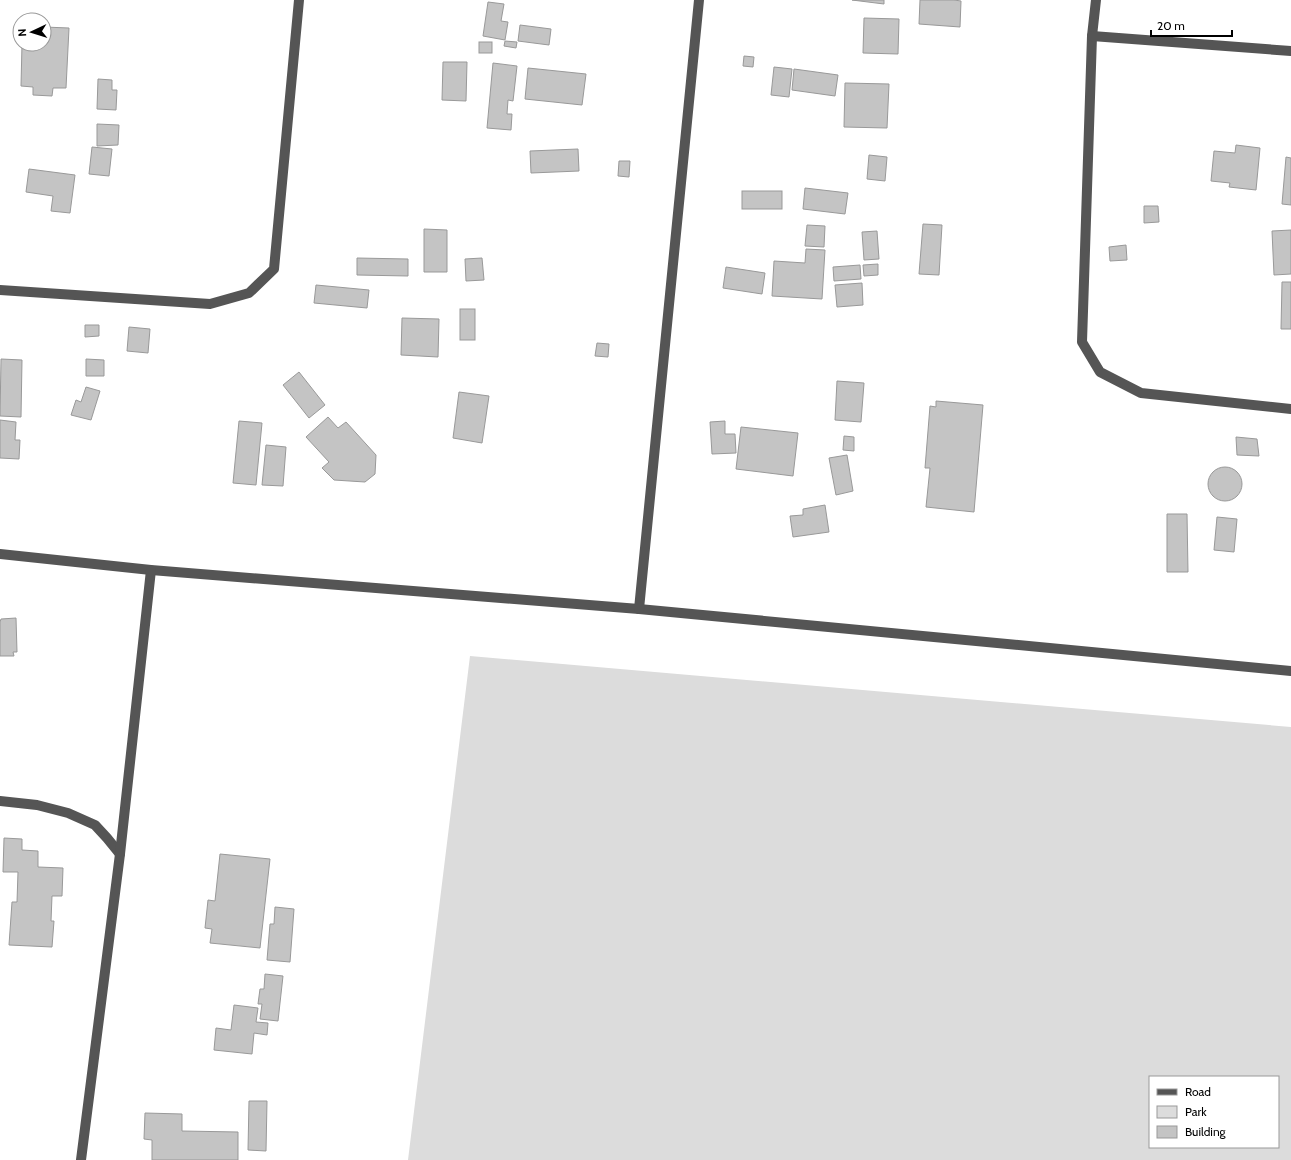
<svg xmlns="http://www.w3.org/2000/svg" width="1291" height="1160" font-family="Cabin,sans-serif">
	<style>
		.green { fill: #dcdcdc; fill-rule: evenodd }
		.building { fill: #c4c4c4; stroke: #999 }
		.lines { fill: none; stroke-linecap: round; stroke-linejoin: round }
		.minor { stroke: #555; stroke-width: 10 }
	</style>
	<rect width="100%" height="100%" fill="#fff"/>
	<path class="green" d="M470 656 1291 727V1160H408ZM1150 1077H1278V1147H1150Z"/>
	<g class="building">
		<polygon points="852,0 884,0 884,4"/>
		<polygon points="920,0 954,0 961,1 960,27 919,24"/>
		<polygon points="488,2 504,4 501,21 508,22 505,40 483,36"/>
		<polygon points="864,18 899,19 898,54 863,53"/>
		<polygon points="520,25 551,29 549,45 518,41"/>
		<polygon points="44,27 69,28 66,88 53,88 52,96 33,95 33,87 21,86 22,44 44,44"/>
		<polygon points="505,41 517,42 516,48 504,46"/>
		<rect x="479" y="42" width="13" height="11"/>
		<polygon points="744,56 754,57 753,67 743,66"/>
		<polygon points="443,62 467,62 466,101 442,100"/>
		<polygon points="493,63 517,66 513,101 508,100 507,114 512,114 511,130 487,128"/>
		<polygon points="774,67 792,69 789,97 771,95"/>
		<polygon points="528,68 586,74 582,105 525,99"/>
		<polygon points="794,69 838,75 835,96 792,90"/>
		<polygon points="98,79 112,80 112,90 117,90 116,110 97,109"/>
		<polygon points="845,83 889,84 887,128 844,127"/>
		<polygon points="97,124 119,125 118,145 97,146"/>
		<polygon points="1236,145 1260,148 1256,190 1229,187 1230,183 1211,181 1214,151 1235,153"/>
		<polygon points="92,147 112,149 109,176 89,174"/>
		<polygon points="578,149 579,171 531,173 530,151"/>
		<polygon points="869,155 887,157 885,181 867,179"/>
		<polygon points="1286,157 1291,158 1291,205 1282,204"/>
		<polygon points="619,161 630,161 629,177 618,176"/>
		<polygon points="29,169 75,175 70,213 51,211 53,196 26,192"/>
		<polygon points="805,188 848,193 845,214 803,209"/>
		<rect x="742" y="191" width="40" height="18"/>
		<polygon points="1144,206 1158,206 1159,222 1144,223"/>
		<polygon points="923,224 942,225 939,275 919,274"/>
		<polygon points="807,225 825,226 824,247 805,246"/>
		<polygon points="424,229 447,230 447,272 424,272"/>
		<polygon points="1291,230 1291,274 1274,275 1272,231"/>
		<polygon points="877,231 879,259 864,260 862,232"/>
		<polygon points="1126,245 1127,260 1110,261 1109,247"/>
		<polygon points="806,249 825,250 822,299 772,296 774,261 805,263"/>
		<polygon points="357,258 408,259 408,276 357,275"/>
		<polygon points="482,258 484,280 466,281 465,259"/>
		<polygon points="878,264 878,275 864,276 863,265"/>
		<polygon points="860,265 861,279 834,281 833,267"/>
		<polygon points="726,267 765,273 762,294 723,288"/>
		<polygon points="1282,282 1291,282 1291,329 1281,329"/>
		<polygon points="862,283 863,305 837,307 835,285"/>
		<polygon points="316,285 369,290 367,308 314,303"/>
		<rect x="460" y="309" width="15" height="31"/>
		<polygon points="402,318 439,319 438,357 401,355"/>
		<polygon points="85,325 99,325 99,336 85,337"/>
		<polygon points="129,327 150,329 148,353 127,351"/>
		<polygon points="597,343 609,344 608,357 595,356"/>
		<polygon points="1,359 22,360 21,417 0,416"/>
		<polygon points="86,359 104,360 104,376 86,376"/>
		<polygon points="299,372 325,405 309,418 283,385"/>
		<polygon points="837,381 864,383 861,422 835,420"/>
		<polygon points="86,387 100,391 91,420 71,415 76,400 81,402"/>
		<polygon points="459,392 489,396 482,443 453,438"/>
		<polygon points="936,401 983,405 974,512 926,507 930,468 925,468 930,406 936,407"/>
		<polygon points="328,417 338,428 346,422 376,455 375,474 365,482 334,480 322,468 329,462 306,437"/>
		<polygon points="0,420 16,422 15,440 20,440 19,459 0,458"/>
		<polygon points="239,421 262,423 256,485 233,483"/>
		<polygon points="725,421 725,434 735,434 736,453 712,454 710,422"/>
		<polygon points="741,427 798,433 793,476 736,469"/>
		<polygon points="844,436 854,437 854,451 843,450"/>
		<polygon points="1236,437 1257,439 1259,456 1237,455"/>
		<polygon points="266,445 286,447 283,486 262,485"/>
		<polygon points="847,455 853,491 836,495 829,458"/>
		<circle cx="1225" cy="484" r="17"/>
		<polygon points="825,505 829,532 793,537 790,516 803,515 803,509"/>
		<polygon points="1167,514 1187,514 1188,572 1167,572"/>
		<polygon points="1217,517 1237,519 1234,552 1214,550"/>
		<polygon points="16,618 17,652 13,652 14,656 0,656 0,622 1,619"/>
		<polygon points="4,838 22,839 22,850 38,851 38,867 63,868 62,896 52,896 51,921 54,921 52,947 9,945 12,902 17,902 18,872 3,872"/>
		<polygon points="220,854 270,859 260,948 210,943 212,929 205,928 208,900 215,901"/>
		<polygon points="275,907 294,909 290,962 267,960 270,924 274,924"/>
		<polygon points="265,974 283,976 278,1021 260,1019 262,1004 258,1004 260,989 264,989"/>
		<polygon points="234,1005 258,1008 256,1022 268,1023 267,1035 254,1033 252,1054 214,1050 216,1028 231,1030"/>
		<polygon points="249,1101 267,1101 266,1151 248,1150"/>
		<polygon points="145,1113 182,1114 182,1131 238,1132 238,1160 152,1160 152,1140 144,1139"/>
	</g>
	<g class="lines">
		<g class="minor">
			<polyline points="1096,0 1092,36 1082,342 1100,372 1141,393 1291,409"/>
			<polyline points="1092,36 1291,51"/>
			<polyline points="0,290 210,304 249,293 274,269 299,0"/>
			<polyline points="0,554 151,570 639,609 1291,671"/>
			<polyline points="639,609 699,0"/>
			<polyline points="0,801 37,805 68,813 95,825 107,838 120,854"/>
			<polyline points="81,1160 120,854 151,570"/>
		</g>
	</g>
	<rect x="1149" y="1076" width="130" height="72" fill="#ffffff" stroke="#999999"/>
	<rect x="1157" y="1089" width="20" height="6" fill="#555555" stroke="#999999"/>
	<text x="1185" y="1096" font-size="12" fill="#000000">Road</text>
	<rect x="1157" y="1106" width="20" height="12" fill="#dcdcdc" stroke="#999999"/>
	<text x="1185" y="1116" font-size="12" fill="#000000">Park</text>
	<rect x="1157" y="1126" width="20" height="12" fill="#c4c4c4" stroke="#999999"/>
	<text x="1185" y="1136" font-size="12" fill="#000000">Building</text>
	<g transform="translate(32 32) rotate(266)"><circle r="19" fill="#ffffff" stroke="#999999"/>
	<path d="M0-3L7 15L0 10L-7 15Z" fill="#000000"/>
	<text y="-6" font-size="11" font-weight="bold" text-anchor="middle" fill="#000000">N</text>
	</g>
	<path d="M1151 30v6h81v-6" fill="none" stroke="#000000" stroke-width="2"/>
	<text x="1157" y="30" font-size="12" fill="#000000" stroke="#ffffff" stroke-width="3" paint-order="stroke">20 m</text>
</svg>
